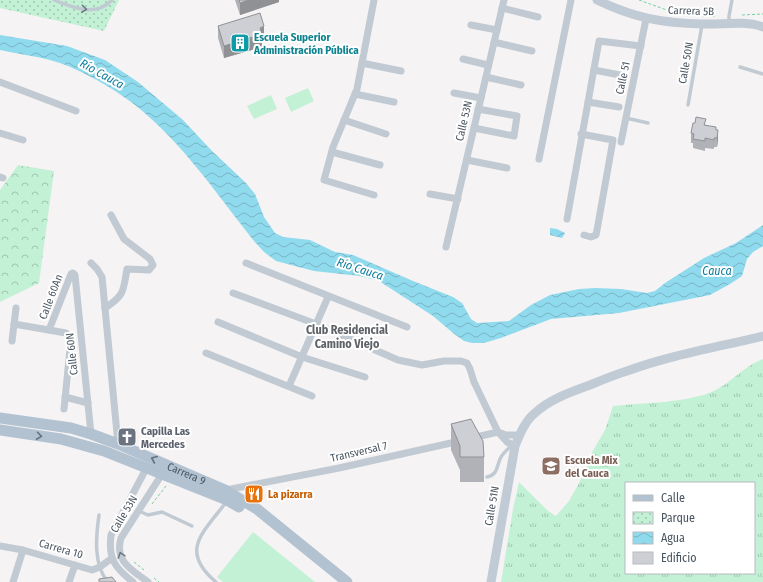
<svg xmlns="http://www.w3.org/2000/svg" width="763" height="582" font-family="'Fira Sans Condensed',sans-serif">
	<style>
		.grass { fill: url(#grass-tufts); fill-rule: evenodd }
		.forest { fill: url(#forest-crowns) }
		.park { fill: url(#park-dots) }
		.pitch { fill: #c3f1d5 }
		.water { fill: url(#water-waves) }
		.lines { fill: none; stroke-linecap: round; stroke-linejoin: round }
		.path { stroke: #7ad0a6; stroke-width: 1; stroke-dasharray: 3 2; stroke-linecap: butt }
		.service { stroke: #c1cad2; stroke-width: 3.5 }
		.minor { stroke: #c1cad2; stroke-width: 7 }
		.secondary { stroke: #c1cbd6; stroke-width: 9 }
		.primary { stroke: #b3c2d1; stroke-width: 11 }
		.wall { fill: #b0b2b7 }
		.shaded-wall { fill: #909195 }
		.building { fill: #cdcfd5; stroke: #909195 }
		.oneway { stroke: #6e7983 }
		.oneway2 { stroke: #64717d }
		.labels { text-anchor: middle; dominant-baseline: central; stroke-width: 4; stroke-linejoin: round; paint-order: stroke }
		.street-label { font-size: 11px; fill: #4a5661; stroke: #fff }
		.culture-label { font-size: 11px; font-weight: bold; fill: #0d838f; stroke: #fff; text-anchor: start }
		.worship-label { font-size: 11px; font-weight: bold; fill: #5b616d; stroke: #fff; text-anchor: start }
		.education-label { font-size: 11px; font-weight: bold; fill: #785e54; stroke: #fff; text-anchor: start }
		.food-label { font-size: 11px; font-weight: bold; fill: #c56008; stroke: #fff; text-anchor: start }
		.water-label { font-size: 12px; font-style: italic; fill: #0c7c9b; stroke: #fff }
		.neighbourhood-label { font-size: 12px; font-weight: bold; fill: #5f6368; stroke: #fff }
	</style>
	<defs>
		<pattern id="grass-tufts" width="24" height="20" patternUnits="userSpaceOnUse"><rect width="24" height="20" fill="#c3f1d5"/><path d="M3 7l-1-3M5 7V3M7 7l1-3M15 17l-1-3M17 17v-4M19 17l1-3" fill="none" stroke="#a0c6b0"/></pattern>
		<pattern id="forest-crowns" width="20" height="18" patternUnits="userSpaceOnUse"><rect width="20" height="18" fill="#c3f1d5"/><path d="M2 6a3 3 0 1 1 6 0M12 15a3 3 0 1 1 6 0" fill="none" stroke="#a0c6b0"/></pattern>
		<pattern id="park-dots" width="8" height="8" patternUnits="userSpaceOnUse"><rect width="8" height="8" fill="#c3f1d5"/><path d="M2 2h.1M6 6h.1" fill="none" stroke="#a0c6b0" stroke-width="1.8" stroke-linecap="round"/></pattern>
		<pattern id="water-waves" width="16" height="10" patternUnits="userSpaceOnUse"><rect width="16" height="10" fill="#90daee"/><path d="M0 5q4-4 8 0t8 0" fill="none" stroke="#78b4c4"/></pattern>
	</defs>
	<rect width="100%" height="100%" fill="#f5f3f3"/>
	<path class="grass" d="M763 359V582H501L513 509 519 482 548 511 556 516 569 501 579 483 588 465 591 454 605 430 613 406C642 403 687 403 714 391 732 382 744 366 763 359ZM626 483H754V573H626Z"/>
	<polygon class="forest" points="18,165 54,171 39,283 0,302 0,190"/>
	<polygon class="park" points="0,0 119,0 104,31 0,8"/>
	<g class="pitch">
		<polygon points="308,88 314,101 291,112 285,98"/>
		<polygon points="271,95 277,109 254,119 247,106"/>
		<polygon points="253,532 315,582 223,582 217,577"/>
	</g>
	<g class="water">
		<path d="M0 35 67 46 105 60 138 82 183 120 212 151 245 182 255 194 264 217 275 233 283 237 310 240 335 252 353 255 413 281 453 297 462 303 471 319 477 323 509 321 531 305 550 295 579 289 596 288 621 289 647 293 655 291 665 283 704 258 736 243 763 225V246L753 252 747 259 742 276 730 284 710 295 619 313 551 319 501 338 484 343H472L464 341 453 333 433 316 379 281 360 276 314 271 276 261 264 252 254 241C216 193 175 132 124 97 107 85 87 74 68 66 47 57 22 55 0 50Z"/>
		<polygon points="550,228 557,229 565,233 562,238 550,235"/>
	</g>
	<g class="lines">
		<g class="path">
			<polyline points="639,0 675,13 698,15"/>
			<polyline points="742,15 763,14"/>
			<polyline points="702,16 716,16"/>
			<polyline points="152,504 166,486"/>
			<polyline points="134,562 144,570"/>
			<polyline points="154,578 159,582"/>
		</g>
		<g class="service">
			<path d="M54 0C73 8 96 17 112 0"/>
			<polyline points="729,23 729,16 732,0"/>
			<polyline points="740,67 763,74"/>
			<polyline points="688,105 702,25"/>
			<polyline points="626,118 648,123"/>
			<path d="M487 477C499 474 496 466 501 457 504 452 508 449 512 445"/>
			<polyline points="139,511 148,515 162,512 192,526"/>
			<path d="M99 515C96 536 93 565 108 582"/>
			<path d="M216 582C178 550 204 532 227 501"/>
		</g>
		<g class="minor">
			<polyline points="374,0 357,89 333,147 324,180 374,195"/>
			<polyline points="502,8 538,17"/>
			<polyline points="471,25 497,30"/>
			<polyline points="494,42 532,51"/>
			<polyline points="463,59 488,65"/>
			<polyline points="362,63 401,71"/>
			<polyline points="594,70 625,76"/>
			<polyline points="486,77 521,85"/>
			<polyline points="0,82 76,111"/>
			<polyline points="454,93 481,98"/>
			<polyline points="355,94 394,102"/>
			<polyline points="588,102 619,107"/>
			<polyline points="344,120 386,134"/>
			<polyline points="474,128 514,136 517,116 478,109"/>
			<polyline points="0,133 23,140"/>
			<polyline points="581,134 613,140 597,230 596,235 591,237 584,235"/>
			<polyline points="621,142 646,19"/>
			<polyline points="332,152 380,165"/>
			<polyline points="539,159 571,0"/>
			<polyline points="467,160 507,168"/>
			<polyline points="0,177 3,178"/>
			<polyline points="430,194 458,199"/>
			<polyline points="567,219 599,41 641,46"/>
			<polyline points="446,247 504,0"/>
			<polyline points="91,263 97,269 102,277 118,444"/>
			<polyline points="246,263 407,327"/>
			<polyline points="233,293 316,324 398,360 422,365 444,361 461,361 467,363 470,369 474,382 498,432 507,442 515,446"/>
			<path d="M105 308C125 295 123 291 127 269L149 270 153 265 150 259 124 239 111 215"/>
			<polyline points="218,322 302,357 365,377"/>
			<polyline points="14,324 66,333 71,339 64,409"/>
			<polyline points="49,330 71,274 73,273 75,275 91,434"/>
			<polyline points="12,341 16,308"/>
			<polyline points="206,353 312,396"/>
			<polyline points="289,386 328,297"/>
			<polyline points="65,397 88,403"/>
			<polyline points="498,432 506,435 519,435"/>
			<polyline points="472,438 498,432"/>
			<polyline points="226,490 339,468 460,441"/>
			<polyline points="0,546 23,550 92,570 100,567 112,558"/>
			<polyline points="13,582 23,550"/>
			<polyline points="69,582 75,565"/>
			<path d="M133 582C115 568 108 559 111 535L147 467"/>
			<path d="M148 582C132 570 114 561 121 538L162 474"/>
		</g>
		<g class="secondary">
			<path d="M597 0C634 18 662 23 702 24 722 25 744 20 763 27"/>
			<path d="M491 582 515 446C520 434 525 421 535 413 550 399 571 392 590 385 602 380 614 375 627 371 671 355 718 347 763 336"/>
		</g>
		<g class="primary">
			<path id="s1" d="M0 418 71 428 91 434 118 444 225 490 257 509 347 582"/>
			<polyline points="0,430 61,439 104,451 227,500 239,507"/>
		</g>
	</g>
	<g class="wall">
		<polygon points="235,0 279,0 279,2 240,15"/>
		<polygon points="218,26 264,39 262,39 262,47 224,58 218,38"/>
		<polygon points="695,123 706,125 716,130 718,139 717,147 714,147 714,149 705,148 705,151 693,148 693,143 691,143 691,133"/>
		<polygon points="451,424 484,457 484,482 460,482 460,470 451,450"/>
	</g>
	<g class="shaded-wall">
		<polygon points="249,0 279,0 279,2 240,15 240,3"/>
		<polygon points="264,26 264,39 262,39 262,47 224,58 224,46"/>
		<polygon points="718,130 718,139 717,147 717,138"/>
	</g>
	<g class="building">
		<polygon points="239,0 249,0 240,3"/>
		<polygon points="260,13 264,26 260,28 262,34 224,46 218,26"/>
		<polygon points="696,117 706,119 704,125 716,127 716,130 718,130 717,138 714,138 714,140 705,138 705,141 693,139 694,134 691,133 693,123 695,123"/>
		<polygon points="471,419 483,441 484,457 460,457 460,446 451,424"/>
		<polygon points="112,577 116,582 99,582 99,579"/>
	</g>
	<defs><path id="oneway-chevron" d="M-2-3.5L2.5 0L-2 3.5" fill="none" stroke-width="1.6" stroke-linecap="round" stroke-linejoin="round"/></defs>
	<g class="oneway">
		<use href="#oneway-chevron" transform="translate(84 9) rotate(5)"/>
		<use href="#oneway-chevron" transform="translate(121 555) rotate(-108)"/>
	</g>
	<g class="oneway2">
		<use href="#oneway-chevron" transform="translate(39 436) rotate(8)"/>
		<use href="#oneway-chevron" transform="translate(154 459) rotate(-157)"/>
	</g>
	<defs>
		<symbol id="building-square" viewBox="-11 -11 22 22"><rect x="-9" y="-9" width="18" height="18" rx="4" fill="#0f9aa8" stroke="#fff"/><path d="M-4-6H4V6H1V3H-1V6H-4ZM-2.5-4.3h1.7v1.8h-1.7ZM.8-4.3h1.7v1.8H.8ZM-2.5-1h1.7V.8h-1.7ZM.8-1h1.7V.8H.8Z" fill="#fff"/></symbol>
		<symbol id="church-square" viewBox="-11 -11 22 22"><rect x="-9" y="-9" width="18" height="18" rx="4" fill="#6b7280" stroke="#fff"/><path d="M-1.2-6h2.4v3.5h3.3v2.4h-3.3V6h-2.4V-.1h-3.3v-2.4h3.3Z" fill="#fff"/></symbol>
		<symbol id="school-square" viewBox="-11 -11 22 22"><rect x="-9" y="-9" width="18" height="18" rx="4" fill="#8d6e63" stroke="#fff"/><path d="M0-5L7-2L0 1L-7-2ZM-4 1L0 2.5L4 1V4Q0 6-4 4Z" fill="#fff"/></symbol>
		<symbol id="restaurant-square" viewBox="-11 -11 22 22"><rect x="-9" y="-9" width="18" height="18" rx="4" fill="#e8710a" stroke="#fff"/><path d="M-5-6h1v4h1v-4h1v4h1v-4h1v5L-1.5 .5V6h-2V.5L-5-1ZM5-6V6H3V1.5H1.5Q1.5-4 5-6Z" fill="#fff"/></symbol>
	</defs>
	<g fill-rule="evenodd">
		<use href="#building-square" x="229" y="32" width="22" height="22"/>
		<use href="#church-square" x="116" y="426" width="22" height="22"/>
		<use href="#school-square" x="540" y="455" width="22" height="22"/>
		<use href="#restaurant-square" x="243" y="483" width="22" height="22"/>
	</g>
	<g class="labels">
		<g class="street-label">
			<text transform="translate(691 11) rotate(2)">Carrera 5B</text>
			<text transform="translate(686 63) rotate(-80)">Calle 50N</text>
			<text transform="translate(623 78) rotate(-78)">Calle 51</text>
			<text transform="translate(464 121) rotate(-77)">Calle 53N</text>
			<text transform="translate(51 297) rotate(-69)">Calle 60An</text>
			<text transform="translate(72 354) rotate(-96)">Calle 60N</text>
			<text transform="translate(359 452) rotate(-13)">Transversal 7</text>
			<text stroke="none"><textPath href="#s1" startOffset="196">Carrera 9</textPath></text>
			<text transform="translate(492 506) rotate(-80)">Calle 51N</text>
			<text transform="translate(124 514) rotate(-59)">Calle 53N</text>
			<text transform="translate(61 549) rotate(16)">Carrera 10</text>
		</g>
		<g class="culture-label">
			<text x="254" y="37">Escuela Superior<tspan x="254" dy="13">Administración Pública</tspan></text>
		</g>
		<g class="worship-label">
			<text x="141" y="431">Capilla Las<tspan x="141" dy="13">Mercedes</tspan></text>
		</g>
		<g class="education-label">
			<text x="565" y="460">Escuela Mix<tspan x="565" dy="13">del Cauca</tspan></text>
		</g>
		<g class="food-label">
			<text x="268" y="494">La pizarra</text>
		</g>
		<g class="water-label">
			<text transform="translate(102 74) rotate(29)">Río Cauca</text>
			<text transform="translate(360 269) rotate(18)">Río Cauca</text>
			<text x="717" y="271">Cauca</text>
		</g>
		<g class="neighbourhood-label">
			<text x="347" y="330">Club Residencial<tspan x="347" dy="14">Camino Viejo</tspan></text>
		</g>
	</g>
	<rect x="625" y="482" width="130" height="92" fill="#ffffff" stroke="#b7bbc0"/>
	<rect x="633" y="495" width="20" height="6" fill="#b3c2d1" stroke="#b7bbc0"/>
	<text x="661" y="502" font-size="12" fill="#4a5661">Calle</text>
	<rect x="633" y="512" width="20" height="12" fill="url(#park-dots)" stroke="#b7bbc0"/>
	<text x="661" y="522" font-size="12" fill="#4a5661">Parque</text>
	<rect x="633" y="532" width="20" height="12" fill="url(#water-waves)" stroke="#b7bbc0"/>
	<text x="661" y="542" font-size="12" fill="#4a5661">Agua</text>
	<rect x="633" y="552" width="20" height="12" fill="#cdcfd5" stroke="#b7bbc0"/>
	<text x="661" y="562" font-size="12" fill="#4a5661">Edificio</text>
</svg>
